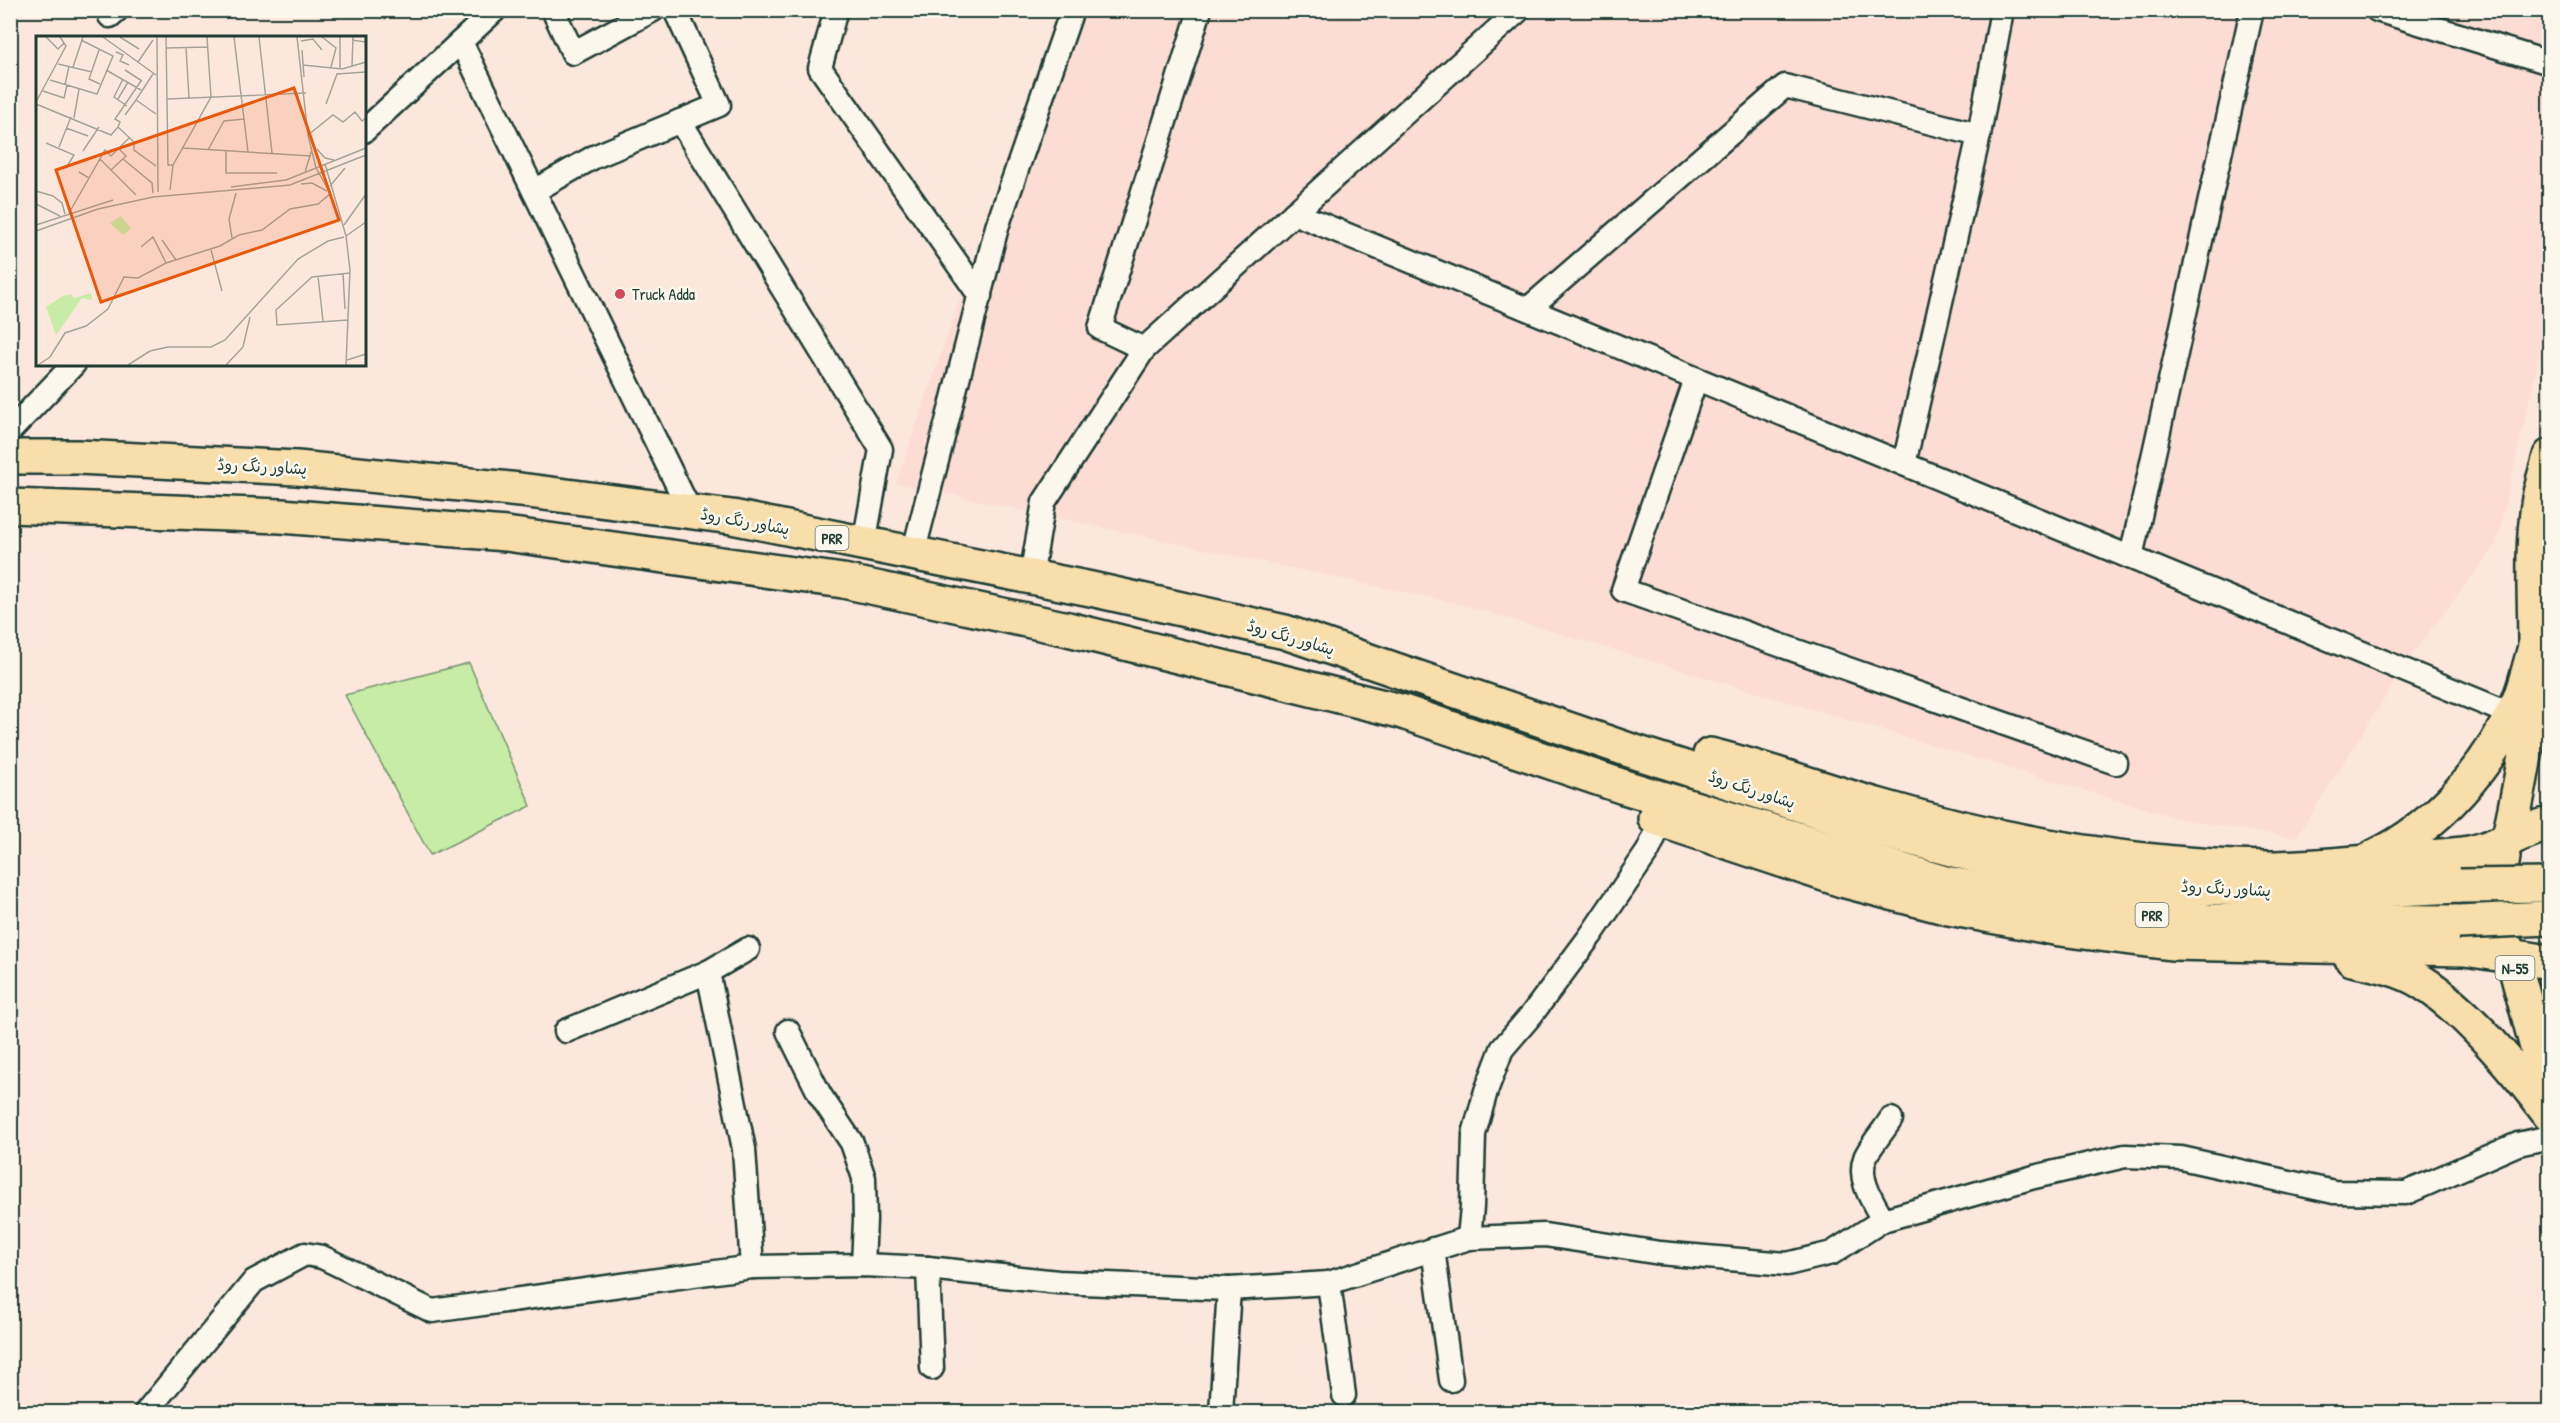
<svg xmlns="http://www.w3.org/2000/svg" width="2560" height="1423" font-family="'Patrick Hand','Playpen Sans Arabic',sans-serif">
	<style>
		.built { fill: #fddcd3 }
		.green { fill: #c7eca6; stroke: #73946d; stroke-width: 1.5 }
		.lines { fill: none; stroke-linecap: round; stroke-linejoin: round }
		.minor-casing { stroke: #1f3d34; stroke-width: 27 }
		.primary-casing { stroke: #1f3d34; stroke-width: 38 }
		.trunk-casing { stroke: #1f3d34; stroke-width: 38 }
		.minor { stroke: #fbf7ec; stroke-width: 22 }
		.primary { stroke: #f8deab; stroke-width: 33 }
		.trunk { stroke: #f8deab; stroke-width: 33 }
		.trunk-bridge-casing { stroke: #1f3d34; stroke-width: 38; stroke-linecap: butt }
		.trunk-bridge { stroke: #f8deab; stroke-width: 33 }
		.poi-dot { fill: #d1495b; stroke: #fbf7ec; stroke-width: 2 }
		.labels { text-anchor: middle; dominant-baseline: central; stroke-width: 5; stroke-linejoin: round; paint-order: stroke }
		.shield { fill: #fbf7ec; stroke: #61756b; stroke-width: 1.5 }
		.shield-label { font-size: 15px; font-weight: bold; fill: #1f3d34 }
		.poi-label { font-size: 16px; fill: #1f3d34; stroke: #fbf7ec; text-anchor: start }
		.street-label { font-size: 16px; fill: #1f3d34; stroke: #fbf7ec }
		.inset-road { fill: none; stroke: #a4a399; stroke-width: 1.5 }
		.view { fill: #e8590c; fill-opacity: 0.15; stroke: #e8590c; stroke-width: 3 }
		.inset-edge { fill: none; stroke: #1f3d34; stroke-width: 3 }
	</style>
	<rect width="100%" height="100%" fill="#fce7dd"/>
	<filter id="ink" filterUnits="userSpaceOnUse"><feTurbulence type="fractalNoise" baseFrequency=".0167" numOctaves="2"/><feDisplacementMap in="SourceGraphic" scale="12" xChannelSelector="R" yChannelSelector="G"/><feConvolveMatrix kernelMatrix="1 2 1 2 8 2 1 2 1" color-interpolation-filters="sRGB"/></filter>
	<g filter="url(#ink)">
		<polygon class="built" points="1060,11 2549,11 2549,314 2496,545 2414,652 2296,838 2180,819 1460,604 896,483"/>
		<polygon class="green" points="469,663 531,806 430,855 345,695"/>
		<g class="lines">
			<defs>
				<g id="minor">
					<polyline points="553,10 573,53 653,10"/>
					<polyline points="836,10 820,68 980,296"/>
					<polyline points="1200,10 1100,328 1144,349 1519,10"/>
					<polyline points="2377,10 2550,63"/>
					<polyline points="110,16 117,10"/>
					<polyline points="461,42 690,511"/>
					<polyline points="680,121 881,449 864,544"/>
					<polyline points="364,131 495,10"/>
					<polyline points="534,191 594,157 719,105 675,10"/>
					<polyline points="1294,213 2513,715"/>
					<polyline points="1528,309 1785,86 1979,135"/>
					<polyline points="1696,379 1623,590 2116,763"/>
					<polyline points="10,431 74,364"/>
					<polyline points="1904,464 1979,135 2002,10"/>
					<polyline points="913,554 997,227 1072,10"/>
					<polyline points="2131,557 2252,10"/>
					<polyline points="1031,577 1044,502 1144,349"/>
					<polyline points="708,972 748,949"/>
					<polyline points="566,1031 708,972 744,1149 752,1267"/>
					<polyline points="788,1031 820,1095 852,1143 864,1178 865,1220 863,1265"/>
					<path d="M1883 1220C1874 1203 1857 1180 1865 1158 1868 1149 1885 1129 1891 1119"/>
					<polyline points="1469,1238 1472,1207 1474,1134 1486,1091 1502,1049 1532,1014 1591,935 1648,851 1661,822"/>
					<polyline points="1433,1249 1451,1380"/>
					<polyline points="928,1268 932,1368"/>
					<polyline points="1329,1283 1344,1395"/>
					<polyline points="146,1412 254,1281 305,1254 322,1257 432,1311 752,1267 863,1265 928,1268 1058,1282 1229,1289 1329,1283 1469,1238 1545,1235 1660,1253 1787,1264 1832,1253 1883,1220 2034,1177 2125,1156 2181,1158 2334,1192 2406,1193 2518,1144 2550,1137"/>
					<polyline points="1221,1412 1229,1289"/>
				</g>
				<path id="primary" d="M2508 841C2522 778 2535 711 2535 646 2535 599 2531 551 2538 505 2540 488 2546 472 2550 456"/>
				<g id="trunk">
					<polyline points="10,457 78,457 297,468 520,490 732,517 1091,589 1285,632 1629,750 1866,826 1977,856 2087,877 2192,887 2329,892 2460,886"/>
					<polyline points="10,506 281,516 506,534 843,581 1068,629 1400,711 1624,787 1945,883 2039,901 2208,921 2458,922"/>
					<path d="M1710 755C1768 769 1823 790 1880 806 2006 843 2138 866 2269 868 2310 868 2352 863 2392 860 2417 857 2444 857 2469 853 2498 848 2521 830 2550 824"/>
					<polyline points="1655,818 1842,880 1949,908 2060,929 2171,943 2465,949 2550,962"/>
					<path d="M2374 857C2438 827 2491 764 2519 700 2526 683 2530 664 2535 647"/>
					<polyline points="2503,857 2496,900 2497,917 2501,935 2517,973 2550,1096"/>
					<path d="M2352 959C2376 964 2401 969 2422 982 2465 1009 2520 1074 2550 1115"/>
				</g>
			</defs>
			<use href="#minor" class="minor-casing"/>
			<use href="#primary" class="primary-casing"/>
			<use href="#trunk" class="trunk-casing"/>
			<use href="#minor" class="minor"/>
			<use href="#primary" class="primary"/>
			<use href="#trunk" class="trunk"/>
			<defs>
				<g id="trunk-bridge">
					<polyline points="2460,886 2550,885"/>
					<polyline points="2458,922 2550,918"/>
				</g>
			</defs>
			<use href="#trunk-bridge" class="trunk-bridge-casing"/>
			<use href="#trunk-bridge" class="trunk-bridge"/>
		</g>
	</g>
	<circle class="poi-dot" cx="620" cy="294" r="6"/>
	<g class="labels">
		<g class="shield">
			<rect x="815.5" y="526" width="33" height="24" rx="4.5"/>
			<rect x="2135.5" y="903" width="33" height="24" rx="4.5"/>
			<rect x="2495.5" y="956" width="39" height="24" rx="4.5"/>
		</g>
		<g class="shield-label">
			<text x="832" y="538">PRR</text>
			<text x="2152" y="915">PRR</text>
			<text x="2515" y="968">N-55</text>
		</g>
		<g class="poi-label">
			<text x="632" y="294">Truck Adda</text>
		</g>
		<g class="street-label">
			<text transform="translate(262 466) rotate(3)">پشاور رنگ روڈ</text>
			<text transform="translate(745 521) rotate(10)">پشاور رنگ روڈ</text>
			<text transform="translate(1291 637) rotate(16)">پشاور رنگ روڈ</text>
			<text transform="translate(1752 789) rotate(18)">پشاور رنگ روڈ</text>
			<text transform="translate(2226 888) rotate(3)">پشاور رنگ روڈ</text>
		</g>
	</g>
	<g transform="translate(36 36)">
		<rect width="330" height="330" fill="#fce7dd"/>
		<path d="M85 180 95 192 87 199 74 187ZM55 257 56 264 46 262 20 299 10 271 27 260 35 258 38 262Z" fill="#c7eca6"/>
		<path class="inset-road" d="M10 1 22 13 28 7M67 1 120 39M84 1 103 13M121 1 122 156M130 1 132 129H137L175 61 171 1M198 1 212 116M223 1 236 117M261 1 272 99 280 132M286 1 300 12 295 31M304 1V33M316 4 329 6 330 1M265 5 277 3 286 14M150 11 153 62M130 12 172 11M63 14 53 43 64 48M266 14 268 41M80 16 87 19 84 25 93 29M102 26 117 4M22 28 56 36M267 29 306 33 330 26M316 30 317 1M37 31 47 1M70 34 105 54M89 34 106 45M87 43 78 61 91 70M14 44 61 58 77 20 45 4M29 49 33 30M7 55 28 62 31 49M82 63 92 46M131 63 270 57M100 64 117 38M0 66 30 10 24 1M0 68 75 99 82 91 98 106V114L120 130M290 68 301 38 330 36M89 79 100 64 120 78M38 82 43 53M82 91 84 86 79 83 105 45M30 92 52 100M272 99 297 79 307 86 319 76 326 85 330 82M10 107 38 119 30 132M23 111 35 81M147 112 275 120M281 113 289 122 298 124M172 114 188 85 208 83M47 115 63 91M190 115V137H241M64 123 100 159M87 123 116 147 117 157M289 128 310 200 314 234 310 329M280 132 293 155M75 134 90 120 82 112M269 136 276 113M53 142 69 114 75 120 93 102M265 148 276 147 291 155M294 150 309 132M195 151 250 144 330 112M134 154 137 129M0 155 17 160 26 167 29 178M0 168 24 180M33 177 53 142 43 136M0 189 77 164M308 189 330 158M0 195 62 173 117 161 254 149 330 119M310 200 330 186M196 202 193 183 200 157M126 204 140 224M105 211 117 201 130 227M175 214 186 255M307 238 309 273M282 240 287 285M312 284 241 289 240 274 276 241 314 237M311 324 330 318M2 329 14 321 29 297 50 290 72 273 88 241 102 242 130 227 184 210 203 199 226 194 254 173 282 168 294 158M92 329 114 315 132 311H175L189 304 262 223 292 205 308 201M190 329 207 311 214 281"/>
		<path class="view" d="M258 52 303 184 65 266 20 134Z"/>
		<rect width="330" height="330" class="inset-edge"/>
	</g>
	<rect width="2560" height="1423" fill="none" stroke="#fbf7ec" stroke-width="36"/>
	<rect x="18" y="18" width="2524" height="1387" fill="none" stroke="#1f3d34" stroke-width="2" filter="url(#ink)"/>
</svg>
